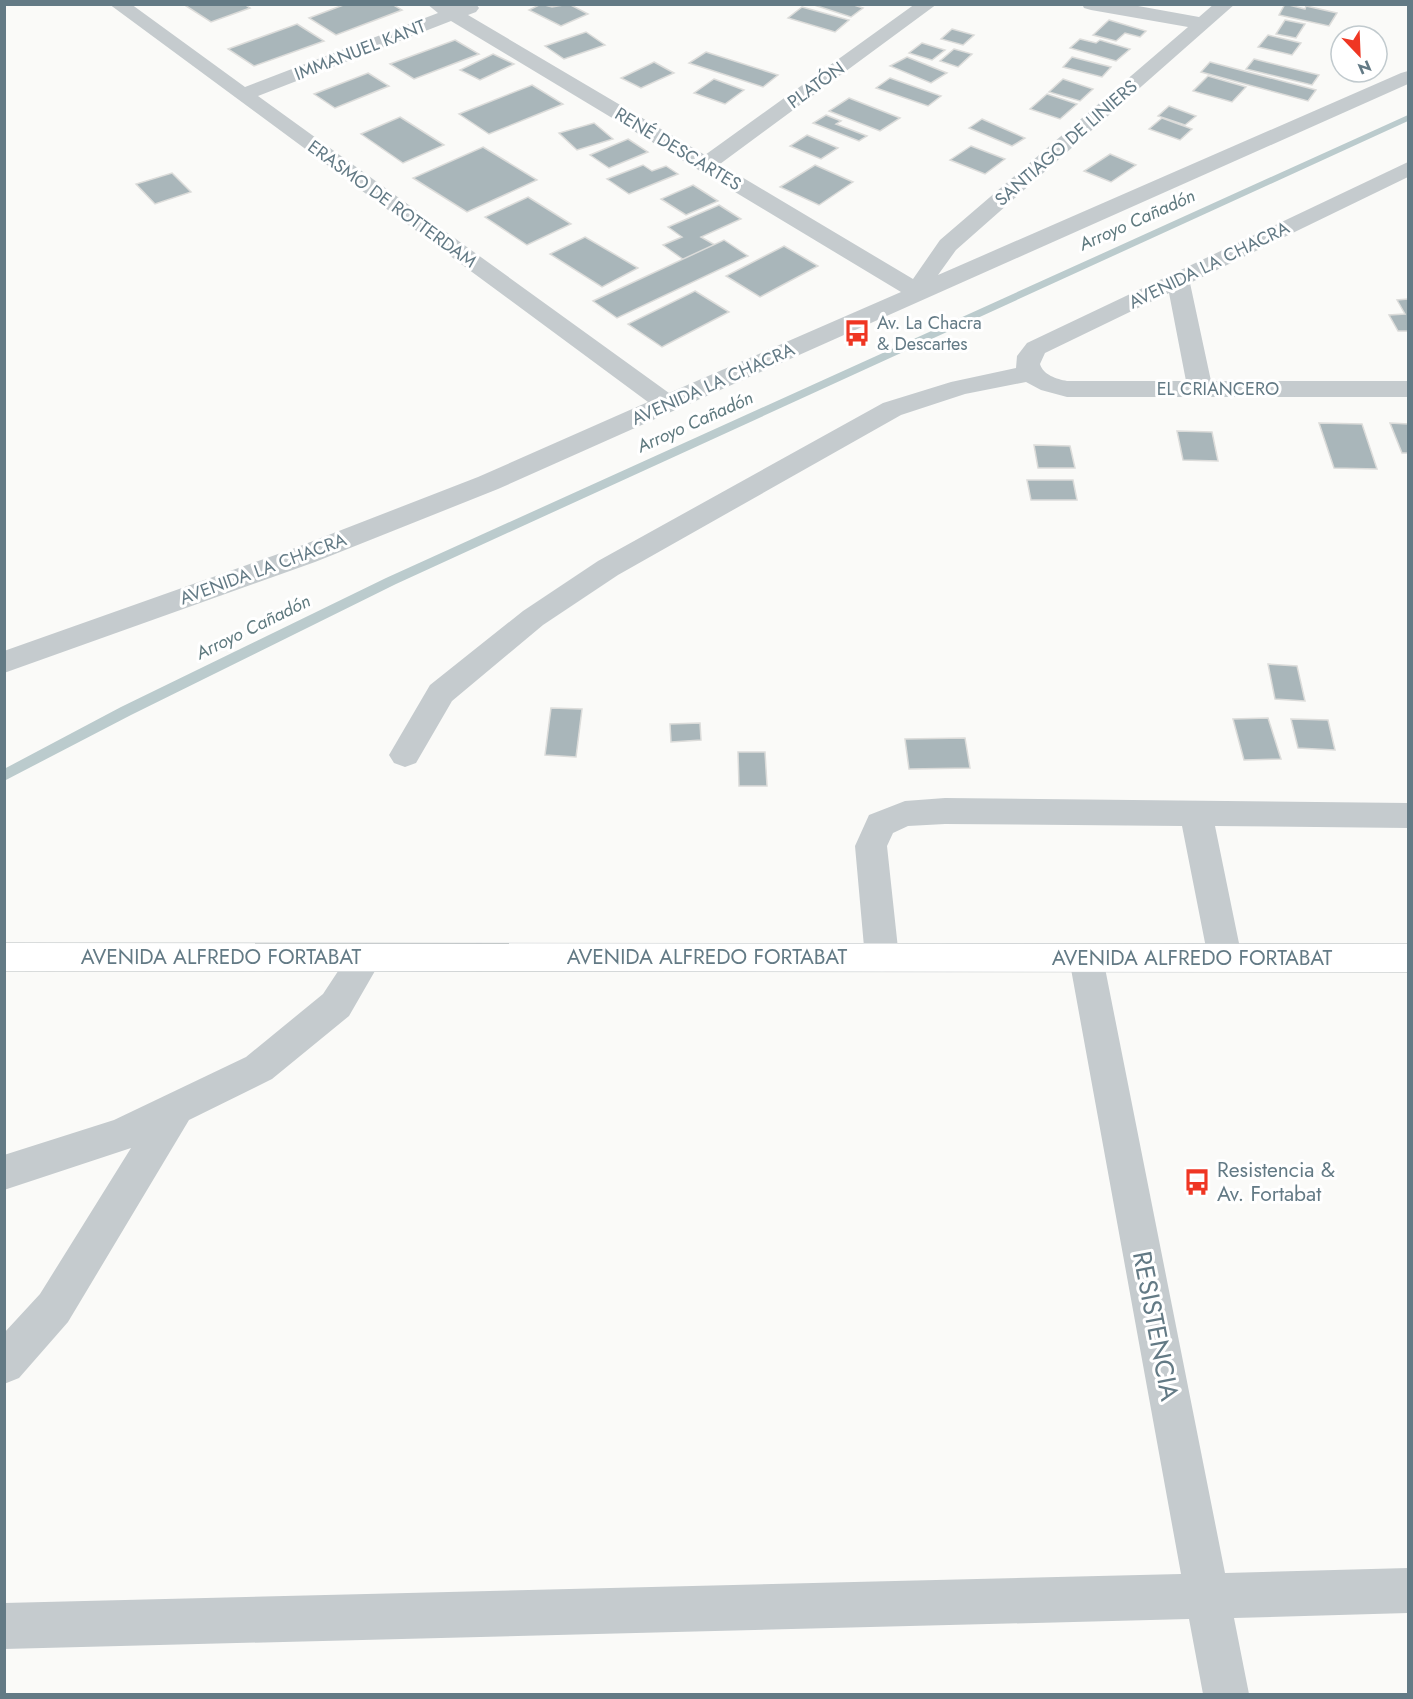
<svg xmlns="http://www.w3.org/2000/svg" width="1413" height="1699" font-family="Jost,sans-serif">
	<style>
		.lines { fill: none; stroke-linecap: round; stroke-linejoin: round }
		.stream { fill: #bbcbcd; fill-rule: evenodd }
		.building { fill: #a9b6ba; stroke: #dcdcda; stroke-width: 1.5 }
		.highway-casing { stroke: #b8bec0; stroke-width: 1 }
		.minor { fill: #c5cbce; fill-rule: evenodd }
		.highway { fill: #fff; fill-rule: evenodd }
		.labels { text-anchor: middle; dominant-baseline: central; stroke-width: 6; stroke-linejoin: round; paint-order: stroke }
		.far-street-label { font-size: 18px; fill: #637a85; stroke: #fff }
		.far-water-label { font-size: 18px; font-style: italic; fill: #5e797e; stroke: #fff }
		.far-poi-label { font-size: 18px; fill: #637a85; stroke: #fff; text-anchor: start }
		.street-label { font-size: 21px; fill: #637a85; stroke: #fff }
		.poi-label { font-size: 21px; fill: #637a85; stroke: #fff; text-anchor: start }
		.near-street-label { font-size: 26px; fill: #637a85; stroke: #fff }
	</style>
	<rect width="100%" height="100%" fill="#fafaf8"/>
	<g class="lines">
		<polygon class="stream" points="1408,115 1408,121 396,584 131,715 4,781 4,769 121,707 386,578"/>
	</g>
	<g class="building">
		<polygon points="183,4 244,4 250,8 211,22"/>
		<polygon points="346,4 392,4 402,10 336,35 309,18"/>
		<polygon points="541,4 552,7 569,4 588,14 561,26 529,10"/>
		<polygon points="811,4 851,4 863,8 851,17"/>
		<polygon points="1285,4 1305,9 1306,6 1337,13 1329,26 1279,15"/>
		<polygon points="802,7 849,20 835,32 788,18"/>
		<polygon points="1109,20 1146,31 1140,37 1125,33 1116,41 1093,35"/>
		<polygon points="1285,20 1305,24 1296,38 1276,34"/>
		<polygon points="297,24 324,41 254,66 228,49"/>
		<polygon points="952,29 974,35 963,45 941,39"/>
		<polygon points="586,32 605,45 564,59 545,46"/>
		<polygon points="1268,35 1301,43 1292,55 1258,47"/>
		<polygon points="1080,39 1096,43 1100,40 1130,49 1116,61 1070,48"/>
		<polygon points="455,40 479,54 414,79 390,64"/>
		<polygon points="922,43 945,50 932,60 909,53"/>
		<polygon points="954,49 972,54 958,67 940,61"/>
		<polygon points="706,52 778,75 763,87 689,63"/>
		<polygon points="493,54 514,64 480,80 460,70"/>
		<polygon points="907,57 947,73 931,83 890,66"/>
		<polygon points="1072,57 1111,67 1102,77 1063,67"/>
		<polygon points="1254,59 1319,75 1312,85 1246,69"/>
		<polygon points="654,62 674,73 641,88 621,78"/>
		<polygon points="1210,62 1316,90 1308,101 1201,72"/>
		<polygon points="368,73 389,86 335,108 314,94"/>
		<polygon points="1208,76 1246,87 1232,102 1193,91"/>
		<polygon points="890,78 941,96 928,106 876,88"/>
		<polygon points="714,79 744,90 725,104 694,93"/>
		<polygon points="1063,79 1093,89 1080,101 1049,92"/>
		<polygon points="532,85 563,104 489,134 459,114"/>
		<polygon points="1047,94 1077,104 1060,119 1030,109"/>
		<polygon points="849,98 900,118 880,131 829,111"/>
		<polygon points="1169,106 1196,116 1185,125 1158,116"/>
		<polygon points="826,115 841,121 836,124 867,136 859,141 813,123"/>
		<polygon points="400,117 444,145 403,163 361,134"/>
		<polygon points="1162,118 1192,129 1180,140 1149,129"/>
		<polygon points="982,119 1025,138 1012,146 969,128"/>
		<polygon points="594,123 613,139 577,150 559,133"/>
		<polygon points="807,135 838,148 821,159 790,146"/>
		<polygon points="628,139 648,152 609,168 590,155"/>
		<polygon points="971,146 1005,159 985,174 950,160"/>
		<polygon points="483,147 537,180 467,212 413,178"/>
		<polygon points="1110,154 1136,165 1111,182 1084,171"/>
		<polygon points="643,165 652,171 666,166 678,174 629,194 607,179"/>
		<polygon points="815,165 853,182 819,205 780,187"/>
		<polygon points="172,173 191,192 155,204 136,184"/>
		<polygon points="693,185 718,201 686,215 661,199"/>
		<polygon points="528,197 571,224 527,245 485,217"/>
		<polygon points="719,205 741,219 701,237 715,245 684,260 663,245 682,237 668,227"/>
		<polygon points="585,237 638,268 602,287 550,254"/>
		<polygon points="724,240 748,256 617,318 593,301"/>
		<polygon points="784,246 818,266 760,297 726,276"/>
		<polygon points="695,291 729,312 662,347 628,324"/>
		<polygon points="1408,299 1408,331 1398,331 1389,315 1405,314 1397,300"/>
		<polygon points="1319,423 1362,424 1377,469 1334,468"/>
		<polygon points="1390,423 1408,424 1408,453 1402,453"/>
		<polygon points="1177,431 1212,432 1218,461 1183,460"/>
		<polygon points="1034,445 1070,446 1075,468 1038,468"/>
		<polygon points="1027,480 1073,480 1077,500 1031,500"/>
		<polygon points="1268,664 1297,666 1305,701 1275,699"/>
		<polygon points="551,708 582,709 576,757 545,755"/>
		<polygon points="1268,718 1281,759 1244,760 1233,719"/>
		<polygon points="1291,719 1328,720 1335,750 1298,748"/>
		<polygon points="700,723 701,740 671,742 670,724"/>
		<polygon points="965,738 970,768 909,769 905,739"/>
		<polygon points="738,752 765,752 767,786 739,786"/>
	</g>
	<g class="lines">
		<defs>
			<polygon id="highway" points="4,943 1408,944 1408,972 4,971"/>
		</defs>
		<use href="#highway" class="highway-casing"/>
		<g class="minor">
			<path d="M109 4H131L245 87 438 13 427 4C444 4 459 4 476 4L479 8 476 12 468 15 705 155 915 4H937L720 164 913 279 940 240 1188 27 1091 10 1084 8 1082 4H1127L1199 17 1214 4H1235L956 250 938 275 1401 73 1408 71V84L498 489 315 562 4 673V651L295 548 478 477 648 402ZM451 21 901 292 669 393 258 96Z"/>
			<path d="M1408 162V177L1190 283 1211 381H1408V397H1067L1041 390 1026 382 965 394 901 415 618 575 543 625 452 701 416 763 405 767 394 763 389 755 430 685 523 611 598 561 883 403 951 382 1016 368 1017 356 1027 343ZM1169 293 1186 381H1067C1057 379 1043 375 1040 364L1045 353Z"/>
			<polygon points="945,798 1408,803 1408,828 1215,826 1242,958 1237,968 1225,972 1213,968 1208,958 1182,826 945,824 908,826 893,833 887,846 899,958 894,968 882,972 870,968 865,958 855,846 869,815 905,801"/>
			<polygon points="366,943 378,947 383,957 349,1016 272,1079 189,1120 68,1322 19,1378 4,1384 4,1333 40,1294 131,1148 4,1190 4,1155 114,1120 246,1057 323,994 354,947"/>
			<polygon points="1086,944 1098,948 1103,958 1225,1573 1408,1568 1408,1613 1234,1618 1249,1694 1203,1694 1189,1619 4,1649 4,1603 1181,1574 1069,958 1074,948"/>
		</g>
		<use href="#highway" class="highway"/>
	</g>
	<defs>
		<symbol id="bus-bare" viewBox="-9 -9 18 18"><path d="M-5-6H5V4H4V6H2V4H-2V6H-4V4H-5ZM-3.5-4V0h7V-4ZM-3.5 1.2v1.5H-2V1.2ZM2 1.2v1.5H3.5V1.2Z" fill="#ef3623" stroke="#fff" stroke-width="2.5" paint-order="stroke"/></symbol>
	</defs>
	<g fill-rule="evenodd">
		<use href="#bus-bare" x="838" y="314" width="38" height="38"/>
		<use href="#bus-bare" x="1178" y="1163" width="38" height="38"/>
	</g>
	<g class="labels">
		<g class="far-street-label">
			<text transform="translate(360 50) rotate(-21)">IMMANUEL KANT</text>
			<text transform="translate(816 85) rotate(-36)">PLATÓN</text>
			<text transform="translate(1066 143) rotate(-41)">SANTIAGO DE LINIERS</text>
			<text transform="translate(678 149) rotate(31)">RENÉ DESCARTES</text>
			<text transform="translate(392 204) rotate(36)">ERASMO DE ROTTERDAM</text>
			<text transform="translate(1209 265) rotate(-26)">AVENIDA LA CHACRA</text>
			<text transform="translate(713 384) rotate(-24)">AVENIDA LA CHACRA</text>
			<text x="1218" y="389">EL CRIANCERO</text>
			<text transform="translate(263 569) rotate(-20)">AVENIDA LA CHACRA</text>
		</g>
		<g class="far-water-label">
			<text transform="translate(1137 220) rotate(-24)">Arroyo Cañadón</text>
			<text transform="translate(695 422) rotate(-24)">Arroyo Cañadón</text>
			<text transform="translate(253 627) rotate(-26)">Arroyo Cañadón</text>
		</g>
		<g class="far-poi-label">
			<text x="877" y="323">Av. La Chacra<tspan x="877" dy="21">&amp; Descartes</tspan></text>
		</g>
		<g class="street-label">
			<text x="221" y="957">AVENIDA ALFREDO FORTABAT</text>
			<text x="707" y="957">AVENIDA ALFREDO FORTABAT</text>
			<text x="1192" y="958">AVENIDA ALFREDO FORTABAT</text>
		</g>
		<g class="poi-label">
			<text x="1217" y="1170">Resistencia &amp;<tspan x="1217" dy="24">Av. Fortabat</tspan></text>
		</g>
		<g class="near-street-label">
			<text transform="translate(1156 1326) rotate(79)">RESISTENCIA</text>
		</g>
	</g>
	<rect width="1413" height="1699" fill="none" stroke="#637a85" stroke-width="12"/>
	<g transform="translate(1359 54) rotate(157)"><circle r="28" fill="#ffffff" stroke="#c1cace" stroke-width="1.5"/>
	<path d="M0-4.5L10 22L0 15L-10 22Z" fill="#ef3623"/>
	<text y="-9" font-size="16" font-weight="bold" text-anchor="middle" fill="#637a85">N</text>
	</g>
</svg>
